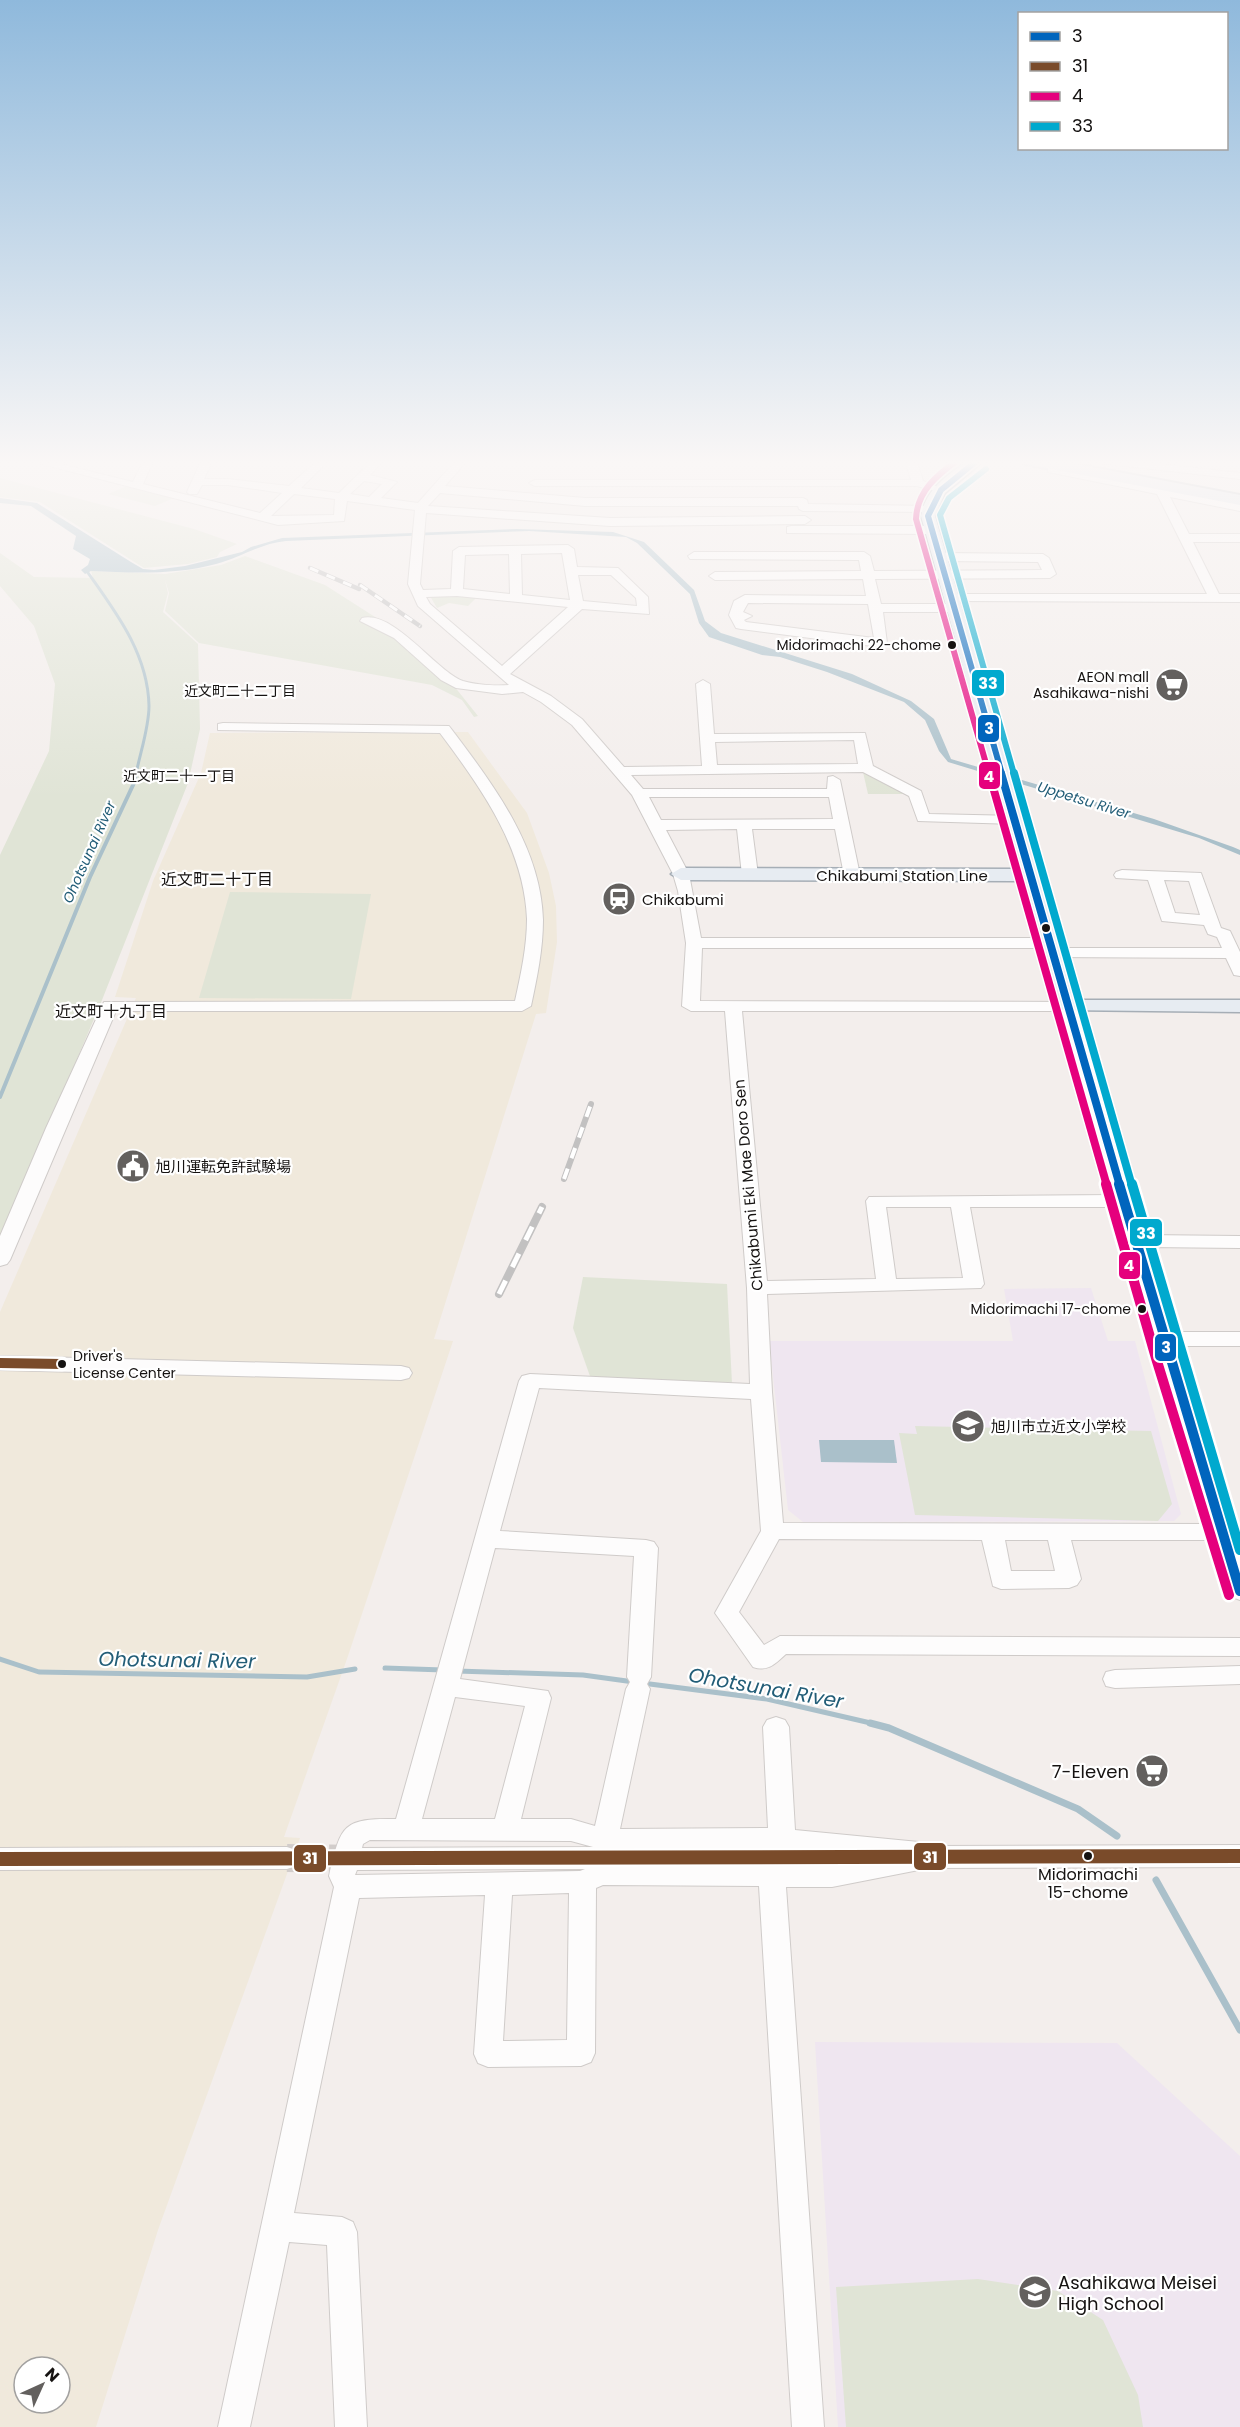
<svg xmlns="http://www.w3.org/2000/svg" width="1240" height="2427" font-family="Poppins,'Noto Sans JP',sans-serif">
	<style>
		.industrial { fill: #f0e9dc; fill-rule: evenodd }
		.education { fill: #efe6f0 }
		.green { fill: #e0e4d6 }
		.water { fill: #aac0ca }
		.lines { fill: none; stroke-linecap: round; stroke-linejoin: round }
		.stream-far3 { stroke: #aac0ca; stroke-width: 3 }
		.stream-far2 { stroke: #aac0ca; stroke-width: 4 }
		.stream-far1 { stroke: #aac0ca; stroke-width: 5 }
		.stream { stroke: #aac0ca; stroke-width: 7 }
		.minor-tunnel { stroke: #d2cdcb; stroke-width: 28; stroke-dasharray: 28 14; stroke-linecap: butt }
		.minor-casing { stroke: #cfcbc9; stroke-width: 2 }
		.major-casing { stroke: #a6aeb6; stroke-width: 3 }
		.highway-casing { stroke: #a6aeb6; stroke-width: 4 }
		.minor { fill: #fdfcfc; fill-rule: evenodd }
		.major { fill: #e7ecf2; fill-rule: evenodd }
		.highway { fill: #d9e1ea; fill-rule: evenodd }
		.rail-far2-casing { stroke: #c2c1c1; stroke-width: 4.5 }
		.rail-far1-casing { stroke: #c2c1c1; stroke-width: 6 }
		.rail-casing { stroke: #c2c1c1; stroke-width: 8 }
		.rail-far2 { stroke: #fff; stroke-width: 3; stroke-dasharray: 9; stroke-linecap: butt }
		.rail-far1 { stroke: #fff; stroke-width: 4; stroke-dasharray: 11; stroke-linecap: butt }
		.rail { stroke: #fff; stroke-width: 5; stroke-dasharray: 15; stroke-linecap: butt }
		.bus-1-far2-casing { stroke: #fff; stroke-width: 9 }
		.bus-1-far1-casing { stroke: #fff; stroke-width: 11 }
		.bus-1-casing { stroke: #fff; stroke-width: 15 }
		.bus-2-far1-casing { stroke: #fff; stroke-width: 15 }
		.bus-2-casing { stroke: #fff; stroke-width: 18 }
		.bus-3-far2-casing { stroke: #fff; stroke-width: 9 }
		.bus-3-far1-casing { stroke: #fff; stroke-width: 11 }
		.bus-3-casing { stroke: #fff; stroke-width: 15 }
		.bus-4-far2-casing { stroke: #fff; stroke-width: 9 }
		.bus-4-far1-casing { stroke: #fff; stroke-width: 11 }
		.bus-4-casing { stroke: #fff; stroke-width: 15 }
		.bus-1-far2 { stroke: #0065bd; stroke-width: 6 }
		.bus-1-far1 { stroke: #0065bd; stroke-width: 8 }
		.bus-1 { stroke: #0065bd; stroke-width: 10 }
		.bus-2-far1 { stroke: #7a4b2a; stroke-width: 10 }
		.bus-2 { stroke: #7a4b2a; stroke-width: 14 }
		.bus-3-far2 { stroke: #e5007d; stroke-width: 6 }
		.bus-3-far1 { stroke: #e5007d; stroke-width: 8 }
		.bus-3 { stroke: #e5007d; stroke-width: 10 }
		.bus-4-far2 { stroke: #00a9ce; stroke-width: 6 }
		.bus-4-far1 { stroke: #00a9ce; stroke-width: 8 }
		.bus-4 { stroke: #00a9ce; stroke-width: 10 }
		.bus-dot { fill: #161312; stroke: #fff; stroke-width: 2 }
		.labels { text-anchor: middle; dominant-baseline: central; stroke-width: 4.5; stroke-linejoin: round; paint-order: stroke }
		.bus-label { font-size: 14px; fill: #161312; stroke: #fff; text-anchor: end }
		.far-poi-label { font-size: 14px; fill: #161312; stroke: #fff; text-anchor: end }
		.far-neighbourhood-label { font-size: 14px; fill: #161312; stroke: #fff }
		.far-water-label { font-size: 14px; font-style: italic; fill: #225d77; stroke: #fff }
		.street-label { font-size: 15px; fill: #161312; stroke: #fff }
		.poi-label { font-size: 15px; fill: #161312; stroke: #fff; text-anchor: start }
		.neighbourhood-label { font-size: 16px; fill: #161312; stroke: #fff }
		.near-bus-label { font-size: 16px; fill: #161312; stroke: #fff }
		.near-poi-label { font-size: 18px; fill: #161312; stroke: #fff; text-anchor: end }
		.near-water-label { font-size: 20px; font-style: italic; fill: #225d77; stroke: #fff }
		.line-badge { stroke: #fff; stroke-width: 2 }
		.badge-label { font-size: 16px; text-anchor: middle; font-weight: bold; fill: #fff }
	</style>
	<rect width="100%" height="100%" fill="#f3eeec"/>
	<path class="industrial" d="M468 732 527 813 549 873 556 906 557 942 546 1013 536 1014 434 1339 453 1341 348 1656 284 1837 300 1838 158 2230 96 2427H0V1312L136 998 115 997 153 881 201 773 210 733ZM24 2367H60V2403H24Z"/>
	<g class="education">
		<polygon points="1091,1288 1108,1341 1135,1341 1181,1514 1174,1521 803,1522 788,1510 769,1341 1013,1341 1004,1289"/>
		<polygon points="815,2042 1117,2043 1240,2156 1240,2427 838,2427"/>
	</g>
	<g class="green">
		<polygon points="0,478 194,529 237,544 220,552 217,557 188,564 144,568 40,502 0,497"/>
		<polygon points="127,486 174,498 155,506 108,494"/>
		<polygon points="0,553 34,577 93,578 91,571 165,574 221,565 245,556 325,585 397,631 454,686 478,716 474,717 462,700 432,685 199,643 165,611 169,593 165,580 168,593 163,612 198,644 200,729 188,783 102,1000 0,1241 0,855 49,751 55,684 34,626 0,586"/>
		<polygon points="455,594 477,597 468,606 449,603 437,608 430,596"/>
		<polygon points="863,772 906,794 868,794"/>
		<polygon points="230,892 371,894 351,999 199,998"/>
		<polygon points="583,1277 727,1284 732,1384 591,1379 573,1328"/>
		<polygon points="915,1426 1151,1431 1172,1504 1158,1521 915,1515 899,1433 917,1434"/>
		<polygon points="978,2279 1058,2291 1103,2320 1138,2395 1143,2427 846,2427 836,2287"/>
	</g>
	<g class="water">
		<path d="M0 498 37 503 131 562 143 569 154 570 185 566 242 552 251 547 282 538 517 529 613 532 644 542 694 590 705 621 721 633 852 674 911 701 934 719 951 759 1154 819 1233 847 1240 850V855L1199 838 948 762 939 751 925 720 904 702 827 672 780 657 762 655 709 637 699 623 690 594 637 543 626 537 529 531 286 541C261 543 240 558 216 564 175 575 133 573 91 571L85 574 81 570 88 565 90 559 73 549 76 536 31 506 0 503Z"/>
		<polygon points="819,1440 894,1440 897,1463 821,1462"/>
	</g>
	<g class="lines">
		<path class="stream-far3" d="M86 570C115 611 148 653 149 706 149 728 140 753 136 774"/>
		<polyline class="stream-far2" points="0,1097 90,877 134,783 136,773"/>
		<g class="stream-far1">
			<polyline points="0,1659 39,1672 307,1677 355,1669"/>
			<polyline points="385,1668 443,1670"/>
			<polyline points="457,1671 583,1675 634,1682"/>
			<polyline points="642,1683 767,1699 875,1724"/>
		</g>
		<g class="stream">
			<polyline points="870,1723 889,1728 1078,1809 1117,1836"/>
			<polyline points="1156,1880 1240,2030"/>
		</g>
		<polyline class="minor-tunnel" points="287,1858 355,1859"/>
		<defs>
			<g id="minor">
				<path d="M22 459H40L133 482 144 459H154L143 484 260 513 282 493 228 485H202L197 494H189L187 492 202 459H213L204 479H228L289 486 319 459H330L301 488 339 493 374 459H385L370 475 397 482 381 498 418 503 457 459H852L847 463H465L445 486 585 498H803L807 500 808 504 932 506V510L928 512 803 511 799 509 798 506H585L440 493 428 506 610 518 805 516 811 520 805 524 610 526 426 513 420 584 423 590 451 589 453 551 459 547 568 545 574 549 577 567 618 568 648 597 649 614 582 609 510 674 551 696 582 719 624 767 702 766 696 684 703 680 710 684 714 734 865 733 873 766 921 791 929 814 1020 816 1023 819 1015 824 918 821 909 796 863 772 631 775 643 789H827L828 777 833 776 840 780 860 875 858 878H846L844 875 835 829H752L758 875 750 880 742 875 737 829 666 830 689 874 701 938H1050L1058 943 1050 948H702L700 1001 1074 1002 1143 1235 1240 1236V1248L1147 1247 1172 1332H1240V1346H1176L1240 1553V1600L1232 1597 1228 1591 1213 1540H1071L1081 1579 1077 1585 1069 1588 1001 1589 993 1586 982 1540 779 1539 739 1612 764 1645 780 1636 1240 1638V1656L786 1654C775 1664 768 1672 753 1667L715 1613 761 1531 751 1399 539 1388 500 1531 646 1540 654 1542 658 1548 651 1677 647 1684 650 1689 620 1829 768 1828 763 1727 767 1720 776 1717 785 1720 789 1727 795 1830 919 1842 929 1846 1240 1845V1867L929 1868 832 1887H786L824 2427H792L759 1886 603 1885 596 1888 595 2053 591 2062 581 2066 488 2067 478 2063 474 2054 485 1895 359 1898 294 2213 342 2217 353 2222 357 2232 367 2427H335L327 2245 289 2242 250 2427H218L334 1887 329 1876C341 1826 341 1818 396 1819L519 1381 522 1376 530 1374 750 1384 747 1288 725 1011H691L682 1006 686 943 678 891 673 874 632 795 572 725 541 702 523 692 502 694 456 688 441 680 394 638 360 621 362 618C394 610 436 671 463 681 476 685 496 686 509 685L418 606 408 584 415 510 347 501 344 521 278 525ZM364 481 382 484 369 497 350 494ZM294 494 335 499 334 515 271 516ZM562 553 570 600 522 595 521 554ZM509 554 510 594 463 589 465 555ZM578 575H611L636 598 637 606 583 601ZM457 596 568 607 502 666 430 604 426 597ZM854 740 858 764 717 765 715 742ZM649 797H829L833 819 661 820ZM742 1011H1061L1113 1195 869 1197 866 1201 876 1279 767 1281ZM886 1207H951L963 1278 896 1279ZM970 1207H1116L1208 1524 783 1523 772 1392 767 1294 981 1288 984 1284ZM1005 1540H1048L1055 1571H1011ZM495 1548 634 1556 627 1677 630 1682 626 1689 595 1826 571 1819H521L551 1698 548 1691 460 1679ZM455 1697 525 1706 495 1819H422ZM370 1840 571 1841 593 1847 362 1848 363 1844ZM585 1869 580 1871 355 1875 357 1870ZM569 1893 567 2040 503 2041 512 1895Z"/>
				<polygon points="905,459 916,459 923,481 943,489 943,493 917,486 535,486 529,483 535,480 911,480"/>
				<polygon points="1084,459 1117,459 1240,473 1240,479 1090,462"/>
				<polygon points="1048,462 1056,462 1058,468 1240,503 1240,511 1170,497 1189,534 1240,534 1240,542 1193,542 1219,594 1240,594 1240,602 946,601 946,595 951,594 1207,594 1157,494 1048,472"/>
				<polygon points="791,526 932,526 938,530 932,534 787,533 787,527"/>
				<path d="M694 552H864L870 556 874 571 1042 570 1038 562 940 561 934 557 940 553 1043 554 1049 558 1056 574 1050 578 875 579 881 604H954L960 608 954 612H883L887 643 880 647 741 629 736 628 729 615 734 601 745 595 866 596 863 579 715 580 709 576 715 572 861 571 859 560 690 559 688 556ZM748 603 868 604 874 638 746 622 744 620 752 616 743 612Z"/>
				<path d="M223 723 449 726C492 783 541 846 543 920 543 949 537 978 531 1006L522 1011H116L10 1260 7 1264 0 1266V1236L46 1128 104 1002 515 1001C521 974 527 946 527 919 524 847 481 788 440 733L218 730V724Z"/>
				<path d="M1122 870 1201 873 1221 928 1230 931 1240 952V976L1234 975 1226 958 1047 957 1045 953 1053 948H1222L1217 937 1208 934 1204 925 1162 921 1148 880 1116 878 1114 875 1116 872ZM1164 880 1189 881 1200 915 1175 913Z"/>
				<polygon points="0,1356 401,1366 409,1368 412,1373 409,1378 401,1380 0,1370"/>
				<polygon points="1240,1666 1240,1684 1115,1688 1106,1686 1103,1679 1106,1672 1115,1670"/>
				<polygon points="287,1847 296,1850 300,1858 296,1866 287,1869 0,1870 0,1848"/>
			</g>
			<path id="major" d="M971 459H986L945 493 935 516 1077 1000H1240V1012L1061 1010 1022 881 681 880 671 874 681 868 1019 869 921 516C926 488 949 474 971 459Z"/>
			<polygon id="highway" points="1017,459 1049,459 1240,495 1240,505 1025,464"/>
		</defs>
		<use href="#minor" class="minor-casing"/>
		<use href="#major" class="major-casing"/>
		<use href="#highway" class="highway-casing"/>
		<use href="#minor" class="minor"/>
		<use href="#major" class="major"/>
		<use href="#highway" class="highway"/>
		<defs>
			<g id="rail-far2">
				<polyline points="310,568 359,589"/>
				<polyline points="360,585 420,626"/>
			</g>
			<polyline id="rail-far1" points="564,1179 591,1104"/>
			<polyline id="rail" points="499,1294 542,1207"/>
		</defs>
		<use href="#rail-far2" class="rail-far2-casing"/>
		<use href="#rail-far1" class="rail-far1-casing"/>
		<use href="#rail" class="rail-casing"/>
		<use href="#rail-far2" class="rail-far2"/>
		<use href="#rail-far1" class="rail-far1"/>
		<use href="#rail" class="rail"/>
		<defs>
			<polyline id="bus-1-far2" points="979,459 941,490 928,516 1002,774"/>
			<polyline id="bus-1-far1" points="1001,773 1120,1186"/>
			<polyline id="bus-1" points="1119,1184 1240,1591"/>
			<polyline id="bus-2-far1" points="0,1363 62,1364"/>
			<polyline id="bus-2" points="0,1859 1240,1856"/>
			<path id="bus-3-far2" d="M959 459C937 475 917 491 916 519L989 774"/>
			<polyline id="bus-3-far1" points="989,773 1107,1186"/>
			<polyline id="bus-3" points="1106,1184 1156,1358 1229,1595"/>
			<polyline id="bus-4-far2" points="986,469 949,498 940,515 1014,774"/>
			<polyline id="bus-4-far1" points="1014,773 1132,1186"/>
			<polyline id="bus-4" points="1132,1184 1240,1550"/>
		</defs>
		<use href="#bus-1-far2" class="bus-1-far2-casing"/>
		<use href="#bus-1-far1" class="bus-1-far1-casing"/>
		<use href="#bus-1" class="bus-1-casing"/>
		<use href="#bus-2-far1" class="bus-2-far1-casing"/>
		<use href="#bus-2" class="bus-2-casing"/>
		<use href="#bus-3-far2" class="bus-3-far2-casing"/>
		<use href="#bus-3-far1" class="bus-3-far1-casing"/>
		<use href="#bus-3" class="bus-3-casing"/>
		<use href="#bus-4-far2" class="bus-4-far2-casing"/>
		<use href="#bus-4-far1" class="bus-4-far1-casing"/>
		<use href="#bus-4" class="bus-4-casing"/>
		<use href="#bus-1-far2" class="bus-1-far2"/>
		<use href="#bus-1-far1" class="bus-1-far1"/>
		<use href="#bus-1" class="bus-1"/>
		<use href="#bus-2-far1" class="bus-2-far1"/>
		<use href="#bus-2" class="bus-2"/>
		<use href="#bus-3-far2" class="bus-3-far2"/>
		<use href="#bus-3-far1" class="bus-3-far1"/>
		<use href="#bus-3" class="bus-3"/>
		<use href="#bus-4-far2" class="bus-4-far2"/>
		<use href="#bus-4-far1" class="bus-4-far1"/>
		<use href="#bus-4" class="bus-4"/>
	</g>
	<linearGradient id="sky" x2="0" y2="1"><stop stop-color="#8fb9dc"/><stop offset="0.58" stop-color="#faf7f6"/><stop offset="1" stop-color="#faf7f6" stop-opacity="0"/></linearGradient>
	<rect width="1240" height="798" fill="url(#sky)"/>
	<defs>
		<symbol id="supermarket-disc" viewBox="-11 -11 22 22"><circle r="9.5" fill="#63605e" stroke="#fff"/><path d="M-6-5.5h2.5l.6 2H6L4.5 2H-2.5L-4.4-4H-6ZM-1.5 3.2a1.3 1.3 0 1 0 .1 0ZM3 3.2a1.3 1.3 0 1 0 .1 0Z" fill="#fff"/></symbol>
		<symbol id="station-disc" viewBox="-11 -11 22 22"><circle r="9.5" fill="#63605e" stroke="#fff"/><path d="M-3-6H3Q5-6 5-4V2Q5 4 3 4L4.5 6H3L1.5 4h-3L-3 6H-4.5L-3 4Q-5 4-5 2V-4Q-5-6-3-6ZM-3.5-4v3h7v-3ZM-3.5 1v1.5H-2V1ZM2 1v1.5H3.5V1Z" fill="#fff"/></symbol>
		<symbol id="civic-disc" viewBox="-11 -11 22 22"><circle r="9.5" fill="#63605e" stroke="#fff"/><path d="M-.6-6.5H3V-4.5H.6V-3L4-1V1h2V6H-6V1h2V-1L-.6-3ZM-1.2 2.5V6h2.4V2.5Z" fill="#fff"/></symbol>
		<symbol id="school-disc" viewBox="-11 -11 22 22"><circle r="9.5" fill="#63605e" stroke="#fff"/><path d="M0-5L7-2L0 1L-7-2ZM-4 1L0 2.5L4 1V4Q0 6-4 4Z" fill="#fff"/></symbol>
	</defs>
	<g fill-rule="evenodd">
		<use href="#supermarket-disc" x="1153" y="666" width="38" height="38"/>
		<use href="#station-disc" x="600" y="880" width="38" height="38"/>
		<use href="#civic-disc" x="114" y="1147" width="38" height="38"/>
		<use href="#school-disc" x="949" y="1407" width="38" height="38"/>
		<use href="#supermarket-disc" x="1133" y="1752" width="38" height="38"/>
		<use href="#school-disc" x="1016" y="2273" width="38" height="38"/>
	</g>
	<g class="bus-dot">
		<circle cx="952" cy="645" r="5"/>
		<circle cx="1046" cy="928" r="5"/>
		<circle cx="1142" cy="1309" r="5"/>
		<circle cx="62" cy="1364" r="5"/>
		<circle cx="1088" cy="1856" r="5"/>
	</g>
	<g class="labels">
		<g class="bus-label">
			<text x="941" y="645">Midorimachi 22-chome</text>
			<text x="1131" y="1309">Midorimachi 17-chome</text>
			<text x="73" y="1356" text-anchor="start">Driver's<tspan x="73" dy="17">License Center</tspan></text>
		</g>
		<g class="far-poi-label">
			<text x="1149" y="677">AEON mall<tspan x="1149" dy="16">Asahikawa-nishi</tspan></text>
		</g>
		<g class="far-neighbourhood-label">
			<text x="240" y="691">近文町二十二丁目</text>
			<text x="179" y="776">近文町二十一丁目</text>
		</g>
		<g class="far-water-label">
			<text transform="translate(1084 800) rotate(17)">Uppetsu River</text>
			<text transform="translate(89 852) rotate(-66)">Ohotsunai River</text>
		</g>
		<g class="street-label">
			<text x="902" y="875">Chikabumi Station Line</text>
			<text transform="translate(748 1185) rotate(-95)">Chikabumi Eki Mae Doro Sen</text>
		</g>
		<g class="poi-label">
			<text x="642" y="899">Chikabumi</text>
			<text x="156" y="1166">旭川運転免許試験場</text>
			<text x="991" y="1426">旭川市立近文小学校</text>
		</g>
		<g class="neighbourhood-label">
			<text x="217" y="879">近文町二十丁目</text>
			<text x="111" y="1011">近文町十九丁目</text>
		</g>
		<g class="near-bus-label">
			<text x="1088" y="1874">Midorimachi<tspan x="1088" dy="18">15-chome</tspan></text>
		</g>
		<g class="near-poi-label">
			<text x="1129" y="1771">7-Eleven</text>
			<text x="1058" y="2282" text-anchor="start">Asahikawa Meisei<tspan x="1058" dy="21">High School</tspan></text>
		</g>
		<g class="near-water-label">
			<text transform="translate(177 1660) rotate(1)">Ohotsunai River</text>
			<text transform="translate(766 1688) rotate(10)">Ohotsunai River</text>
		</g>
	</g>
	<g class="line-badge">
		<rect x="971" y="669" width="34" height="28" rx="6" fill="#00a9ce"/>
		<rect x="977" y="714" width="23" height="29" rx="6" fill="#0065bd"/>
		<rect x="978" y="761" width="23" height="29" rx="6" fill="#e5007d"/>
		<rect x="1129" y="1218" width="34" height="29" rx="6" fill="#00a9ce"/>
		<rect x="1118" y="1251" width="23" height="29" rx="6" fill="#e5007d"/>
		<rect x="1154" y="1333" width="23" height="29" rx="6" fill="#0065bd"/>
		<rect x="913" y="1842" width="34" height="29" rx="6" fill="#7a4b2a"/>
		<rect x="293" y="1844" width="34" height="29" rx="6" fill="#7a4b2a"/>
	</g>
	<g class="badge-label">
		<text x="988" y="689">33</text>
		<text x="989" y="734">3</text>
		<text x="989" y="782">4</text>
		<text x="1146" y="1239">33</text>
		<text x="1129" y="1271">4</text>
		<text x="1166" y="1353">3</text>
		<text x="930" y="1863">31</text>
		<text x="310" y="1864">31</text>
	</g>
	<rect x="1018" y="12" width="210" height="138" fill="#ffffff" stroke="#a2a1a0" stroke-width="1.5"/>
	<rect x="1030" y="32" width="30" height="9" fill="#0065bd" stroke="#a2a1a0" stroke-width="1.5"/>
	<text x="1072" y="42" font-size="18" fill="#161312">3</text>
	<rect x="1030" y="62" width="30" height="9" fill="#7a4b2a" stroke="#a2a1a0" stroke-width="1.5"/>
	<text x="1072" y="72" font-size="18" fill="#161312">31</text>
	<rect x="1030" y="92" width="30" height="9" fill="#e5007d" stroke="#a2a1a0" stroke-width="1.5"/>
	<text x="1072" y="102" font-size="18" fill="#161312">4</text>
	<rect x="1030" y="122" width="30" height="9" fill="#00a9ce" stroke="#a2a1a0" stroke-width="1.5"/>
	<text x="1072" y="132" font-size="18" fill="#161312">33</text>
	<g transform="translate(42 2385) rotate(45)"><circle r="28" fill="#ffffff" stroke="#a2a1a0" stroke-width="1.5"/>
	<path d="M0-4.5L10 22L0 15L-10 22Z" fill="#63605e"/>
	<text y="-9" font-size="16" font-weight="bold" text-anchor="middle" fill="#161312">N</text>
	</g>
</svg>
